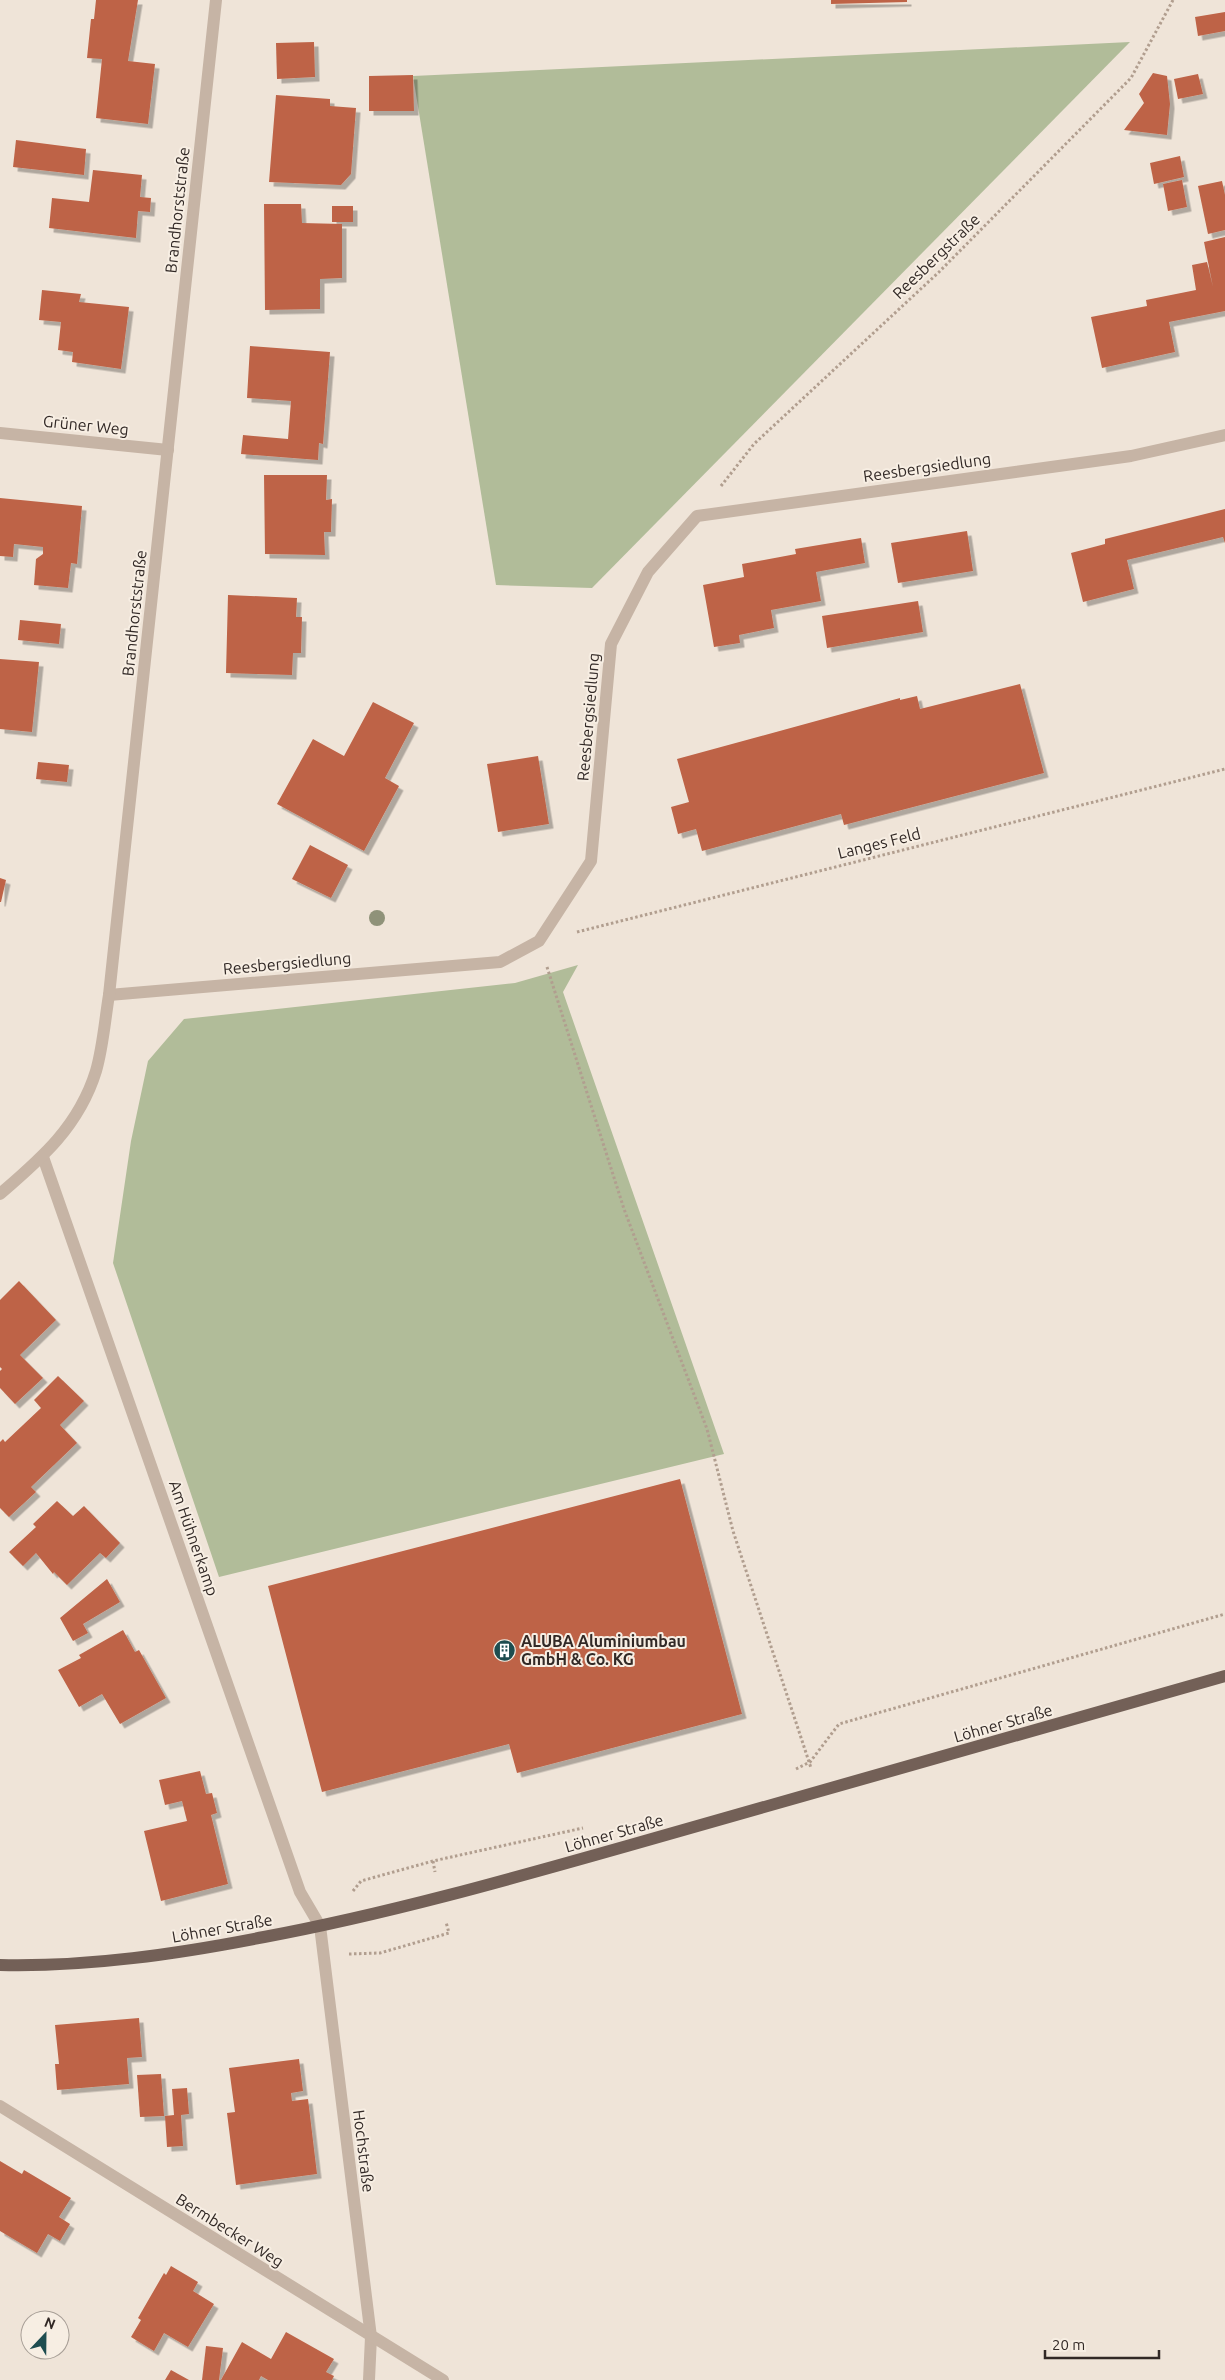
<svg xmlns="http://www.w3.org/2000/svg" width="1225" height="2380" font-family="Ubuntu,sans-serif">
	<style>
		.green { fill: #b1bc99 }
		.building { fill: #be6347; filter: url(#shadow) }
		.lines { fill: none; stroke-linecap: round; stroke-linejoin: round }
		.path { stroke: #b19e8f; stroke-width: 3; stroke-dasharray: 2.5 2.5; stroke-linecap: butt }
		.minor { stroke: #c6b4a5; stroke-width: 12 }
		.major { stroke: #736057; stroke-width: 12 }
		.tree { fill: #8f9279 }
		.labels { text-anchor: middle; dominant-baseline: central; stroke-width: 4; stroke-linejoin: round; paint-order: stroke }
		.street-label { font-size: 16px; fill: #322926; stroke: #f7eee3 }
		.poi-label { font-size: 16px; font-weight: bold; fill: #322926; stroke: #f7eee3; text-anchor: start }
	</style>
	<defs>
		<filter id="shadow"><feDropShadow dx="4.5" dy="4.5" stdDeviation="0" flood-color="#0004"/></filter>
	</defs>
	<rect width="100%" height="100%" fill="#efe4d8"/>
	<g class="green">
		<polygon points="1130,42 592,588 496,585 413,76"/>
		<polygon points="578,965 563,992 724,1454 219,1577 113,1263 131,1141 148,1061 184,1019 515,983"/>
	</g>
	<g class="building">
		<polygon points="96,0 138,0 128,61 155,64 148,124 96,118 102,59 87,58 91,19 94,19"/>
		<polygon points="831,0 907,0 907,2 831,4"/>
		<polygon points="1225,12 1225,31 1198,36 1195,17"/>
		<polygon points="314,42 315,77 277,79 276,43"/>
		<polygon points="1153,73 1167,76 1170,104 1167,135 1124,130 1144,103 1139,94"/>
		<polygon points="1198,74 1203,94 1178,99 1174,79"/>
		<polygon points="413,75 414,111 369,111 369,76"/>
		<polygon points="276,95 330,99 330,106 356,108 351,174 341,185 269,182"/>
		<polygon points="16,140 86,149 84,175 13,167"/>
		<polygon points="1180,156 1184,177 1154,184 1150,163"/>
		<polygon points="93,170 142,175 140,197 151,198 150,212 138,211 136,238 49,228 52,198 89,202"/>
		<polygon points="1182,180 1187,207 1168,211 1163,184"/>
		<polygon points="1222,181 1225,195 1225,230 1208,234 1198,186"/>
		<polygon points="264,204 301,204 302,223 342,224 342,278 320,279 320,309 265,310"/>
		<rect x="332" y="206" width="21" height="16"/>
		<polygon points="1225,237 1225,311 1169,322 1175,352 1102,368 1091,317 1147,306 1146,300 1196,290 1192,265 1207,262 1213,287 1204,242"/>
		<polygon points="42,290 81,294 79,302 129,307 121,369 72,362 73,352 58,350 61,322 39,320"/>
		<polygon points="250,346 330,352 323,444 319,443 318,460 241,454 243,435 288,439 291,401 247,398"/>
		<polygon points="264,475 327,475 326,500 332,499 331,532 324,532 325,555 265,554"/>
		<polygon points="0,498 82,506 77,564 71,563 68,588 34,585 36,559 43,554 43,547 14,544 13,557 0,556"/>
		<polygon points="1225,509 1225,543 1223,537 1127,560 1134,589 1083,602 1071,553 1105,544 1105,539"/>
		<polygon points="967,531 973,571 898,583 891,543"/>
		<polygon points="861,538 865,563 816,572 821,601 771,610 774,628 739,635 740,643 714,647 703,585 744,577 742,564 796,554 795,549"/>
		<polygon points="228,595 297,598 296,617 302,617 301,653 293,653 292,675 226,673"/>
		<polygon points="918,601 923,632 827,648 822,616"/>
		<polygon points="20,620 61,624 59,644 18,640"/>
		<polygon points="0,659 39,662 32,732 0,729"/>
		<polygon points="1020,684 1044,773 844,825 841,814 702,851 696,829 678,834 671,807 689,802 677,759 900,698 900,700 917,696 920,709"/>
		<polygon points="373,702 414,723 385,778 399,786 364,851 277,804 313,739 344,756"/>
		<polygon points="538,756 549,824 498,832 487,764"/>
		<polygon points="38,762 69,765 67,782 36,779"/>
		<polygon points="310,845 348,865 331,898 292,879"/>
		<polygon points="0,878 6,880 1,902 0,902"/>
		<polygon points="19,1281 56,1320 20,1355 43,1378 15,1404 0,1388 0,1371 2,1369 0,1367 0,1300"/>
		<polygon points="58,1376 84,1401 60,1425 77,1443 31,1487 36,1492 9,1517 0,1508 0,1442 3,1439 5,1442 41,1408 34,1400"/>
		<polygon points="680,1479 742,1714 517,1773 509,1744 322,1792 268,1586"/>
		<polygon points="57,1501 73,1516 84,1506 120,1543 106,1558 100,1553 67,1585 54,1572 53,1574 36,1553 23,1566 9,1552 36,1527 33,1524"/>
		<polygon points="107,1579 120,1602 83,1624 88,1633 73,1641 60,1618"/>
		<polygon points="123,1630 135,1652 139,1650 166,1698 120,1724 102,1694 79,1707 58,1670 81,1658 79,1655"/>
		<polygon points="200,1771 206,1794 212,1793 217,1813 211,1815 228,1884 161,1901 144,1831 187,1821 182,1801 165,1805 159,1780"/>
		<polygon points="139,2018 142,2057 127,2058 129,2084 57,2090 55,2064 59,2064 55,2025"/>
		<polygon points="299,2059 303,2091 291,2093 292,2101 308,2099 317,2174 236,2185 227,2113 235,2112 229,2068"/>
		<polygon points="161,2074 164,2116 140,2117 137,2075"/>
		<polygon points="187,2088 189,2114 181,2115 183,2146 167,2147 165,2116 174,2115 172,2089"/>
		<polygon points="0,2161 22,2174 24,2170 71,2198 59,2217 70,2224 60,2241 48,2234 37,2253 0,2231"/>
		<polygon points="171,2266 198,2282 193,2291 214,2304 188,2347 164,2333 154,2351 131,2337 141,2320 138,2318 164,2273 166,2275"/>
		<polygon points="286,2332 334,2359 326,2372 334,2376 332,2380 268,2380 261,2376 259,2380 221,2380 242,2342 271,2359"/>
		<polygon points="206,2346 223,2348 219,2380 202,2380"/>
		<polygon points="171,2370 189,2380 165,2380"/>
	</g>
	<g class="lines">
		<g class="path">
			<polyline points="721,486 754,444 939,272 1131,78 1173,0"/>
			<polyline points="577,932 1225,769"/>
			<polyline points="547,967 624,1209 707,1429 733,1531 811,1768"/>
			<polyline points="796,1769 810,1762 839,1724 1225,1614"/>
			<polyline points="433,1861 435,1872"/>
			<polyline points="353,1891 361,1881 433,1861 583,1828"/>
			<polyline points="349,1954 380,1953 449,1933 446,1922"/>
		</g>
		<g class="minor">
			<polyline points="0,433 168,450"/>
			<polyline points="109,995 500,962 539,941 591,861 611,644 648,572 697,516 1131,456 1225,435"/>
			<polyline points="43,1157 300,1892 320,1926 371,2337 369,2380"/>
			<path d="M0 1194C42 1158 79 1126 96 1071 103 1047 105 1019 109 995L216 0"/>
			<polyline points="0,2106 443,2380"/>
		</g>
		<path class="major" d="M0 1965C89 1967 177 1954 264 1937 387 1914 507 1880 627 1846 827 1790 1026 1733 1225 1676"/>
	</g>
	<circle class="tree" cx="377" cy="918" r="8"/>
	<defs>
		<symbol id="building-disc" viewBox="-11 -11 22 22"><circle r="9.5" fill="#1e4d50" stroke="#f7eee3"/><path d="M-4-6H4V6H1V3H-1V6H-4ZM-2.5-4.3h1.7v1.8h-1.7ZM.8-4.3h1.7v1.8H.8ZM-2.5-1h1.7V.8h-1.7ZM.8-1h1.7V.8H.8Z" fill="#fff"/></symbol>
	</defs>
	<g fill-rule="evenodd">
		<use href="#building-disc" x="492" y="1638" width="25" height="25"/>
	</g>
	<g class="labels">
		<g class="street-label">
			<text transform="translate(177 210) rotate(-84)">Brandhorststraße</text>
			<text transform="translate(936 256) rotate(-44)">Reesbergstraße</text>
			<text transform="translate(86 425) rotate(6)">Grüner Weg</text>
			<text transform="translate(927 467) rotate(-8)">Reesbergsiedlung</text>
			<text transform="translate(134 613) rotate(-84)">Brandhorststraße</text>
			<text transform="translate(588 717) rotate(-85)">Reesbergsiedlung</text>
			<text transform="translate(879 843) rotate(-14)">Langes Feld</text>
			<text transform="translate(287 963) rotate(-5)">Reesbergsiedlung</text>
			<text transform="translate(194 1538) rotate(71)">Am Hühnerkamp</text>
			<text transform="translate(1003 1723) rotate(-16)">Löhner Straße</text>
			<text transform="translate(614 1833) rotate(-16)">Löhner Straße</text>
			<text transform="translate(222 1928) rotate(-10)">Löhner Straße</text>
			<text transform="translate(364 2151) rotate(83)">Hochstraße</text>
			<text transform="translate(230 2230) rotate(32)">Bermbecker Weg</text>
		</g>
		<g class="poi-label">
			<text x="521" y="1641">ALUBA Aluminiumbau<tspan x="521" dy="18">GmbH &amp; Co. KG</tspan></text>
		</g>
	</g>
	<g transform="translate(45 2335) rotate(22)"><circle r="24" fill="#f7eee3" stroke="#a89f97"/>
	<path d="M0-4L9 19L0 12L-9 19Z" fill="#1e4d50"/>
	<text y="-8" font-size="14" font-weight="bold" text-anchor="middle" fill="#322926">N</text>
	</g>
	<path d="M1045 2350v8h114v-8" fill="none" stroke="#322926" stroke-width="2.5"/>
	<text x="1052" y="2350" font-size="15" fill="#322926" stroke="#f7eee3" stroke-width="4" paint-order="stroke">20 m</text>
</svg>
